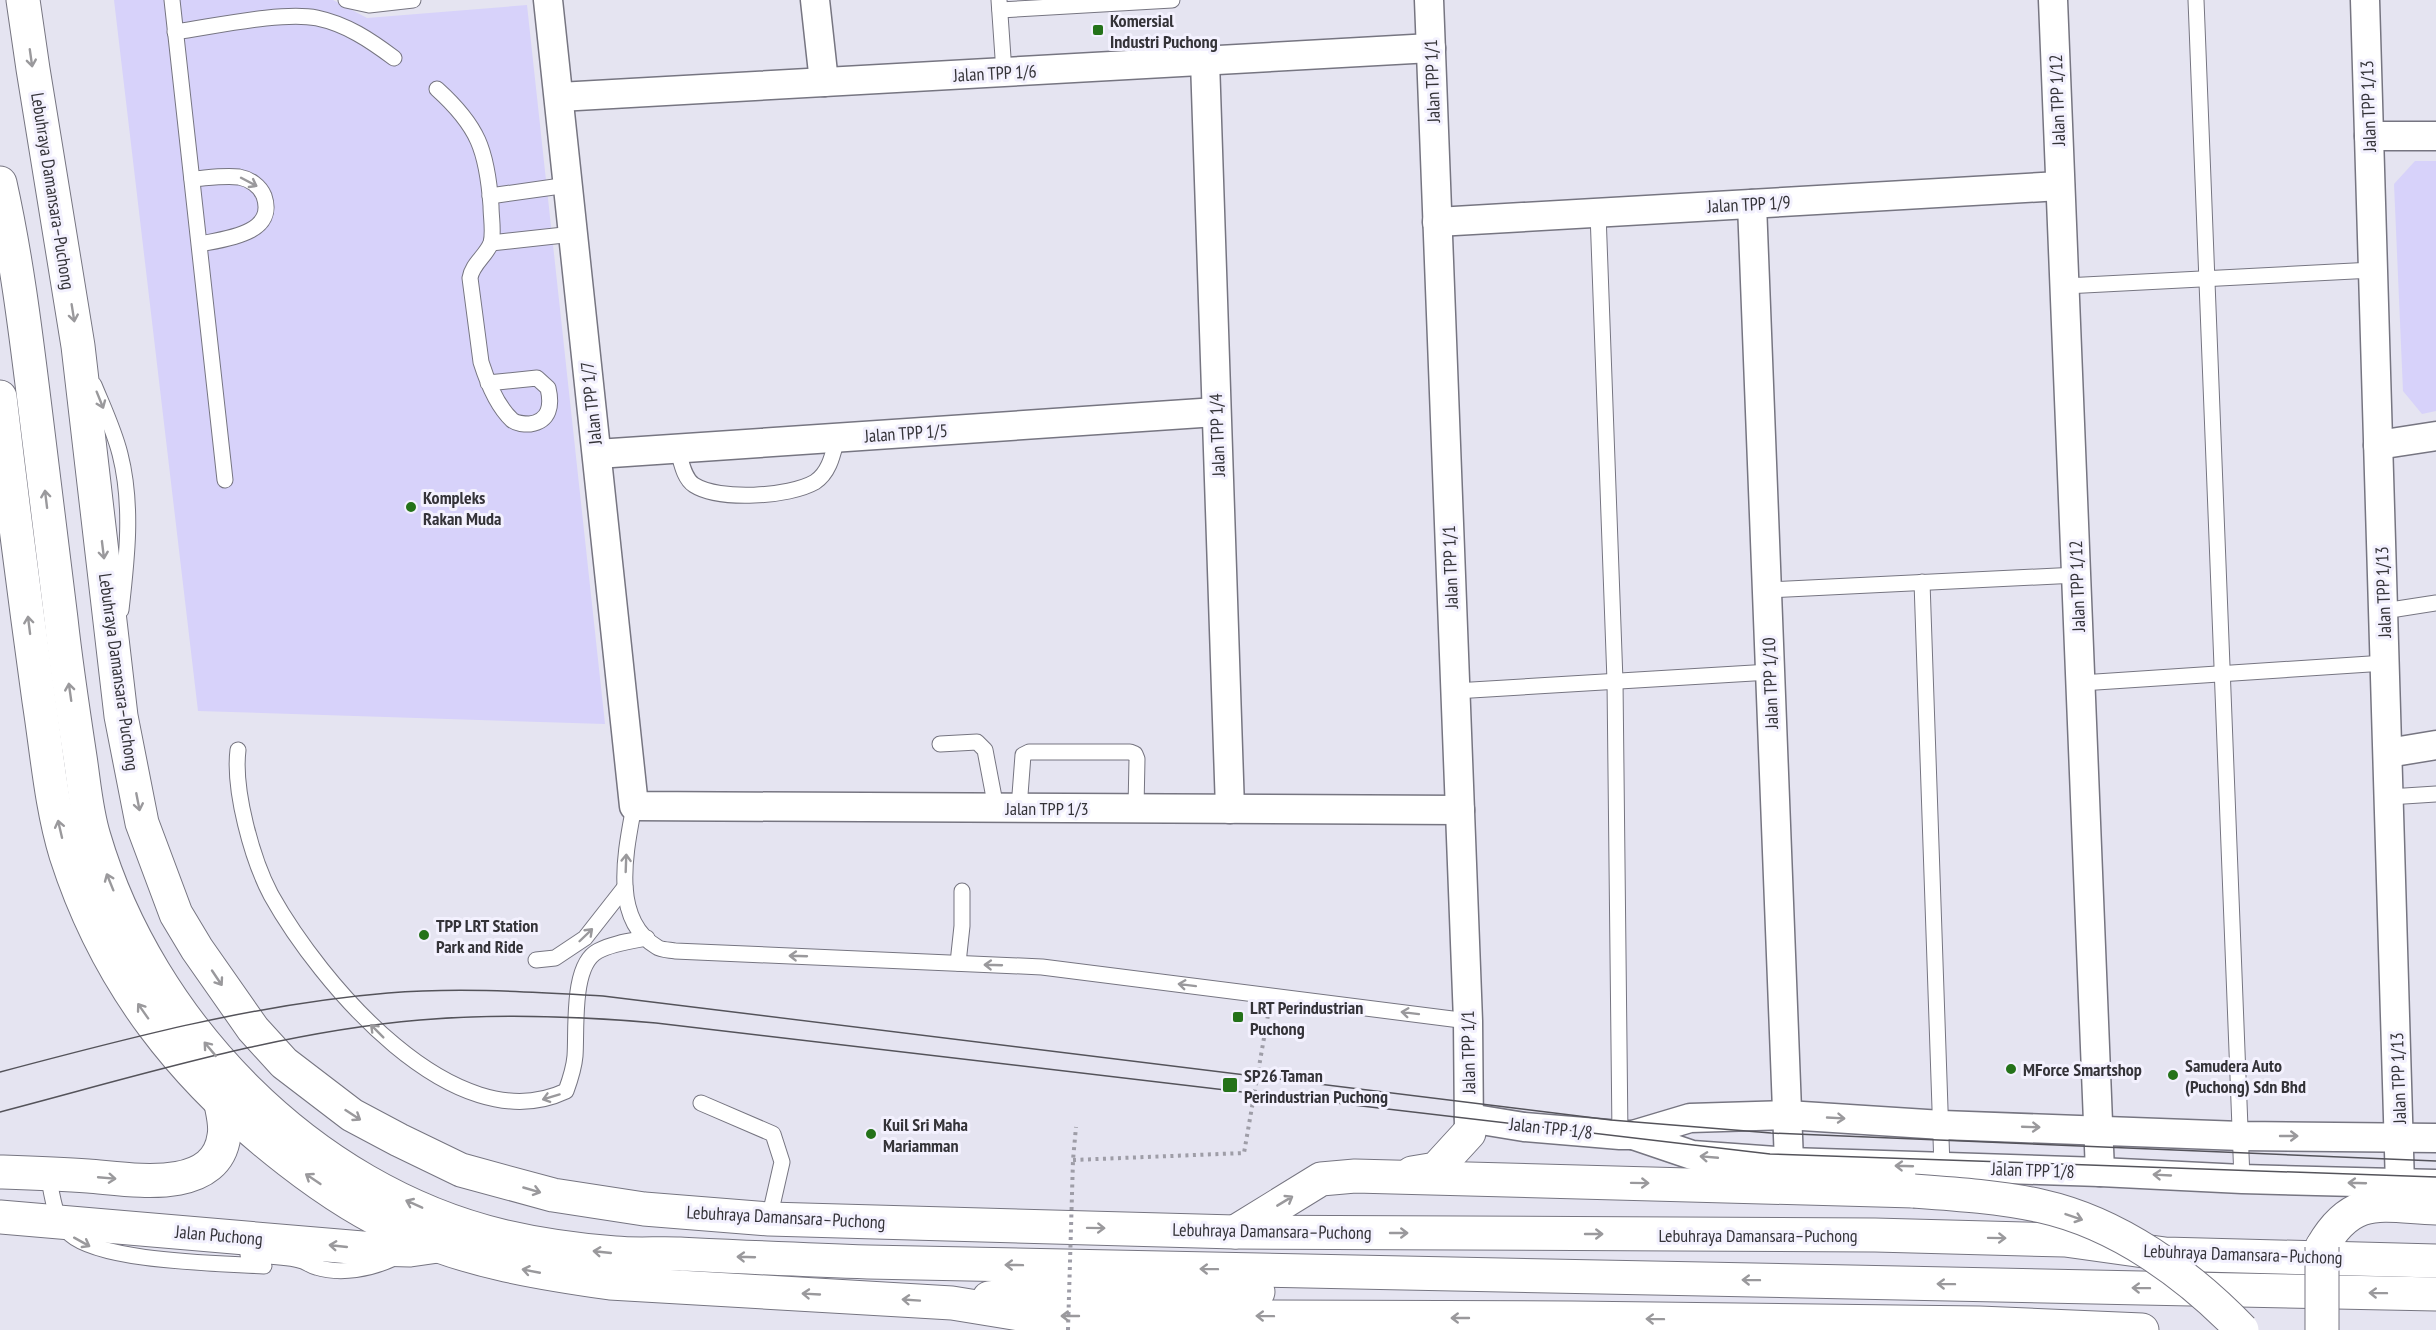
<svg xmlns="http://www.w3.org/2000/svg" width="2436" height="1330" font-family="'PT Sans Narrow',sans-serif">
	<style>
		.green { fill: #d7d2fa }
		.lines { fill: none; stroke-linecap: round; stroke-linejoin: round }
		.lane-casing { stroke: #767581; stroke-width: 17 }
		.street-casing { stroke: #767581; stroke-width: 31 }
		.primary-casing { stroke: #767581; stroke-width: 35 }
		.highway-casing { stroke: #767581; stroke-width: 35 }
		.path { stroke: #9e9da7; stroke-width: 4; stroke-dasharray: 3 4.5; stroke-linecap: butt }
		.lane { stroke: #fff; stroke-width: 15 }
		.street { stroke: #fff; stroke-width: 28 }
		.primary { stroke: #fff; stroke-width: 33 }
		.highway { stroke: #fff; stroke-width: 33 }
		.tram { stroke: #54535a; stroke-width: 1.5 }
		.secondary-bridge-casing { stroke: #767581; stroke-width: 35; stroke-linecap: butt }
		.highway-bridge-casing { stroke: #767581; stroke-width: 35; stroke-linecap: butt }
		.path-bridge { stroke: #9e9da7; stroke-width: 4; stroke-dasharray: 3 4.5; stroke-linecap: butt }
		.secondary-bridge { stroke: #fff; stroke-width: 33 }
		.highway-bridge { stroke: #fff; stroke-width: 33 }
		.oneway { stroke: #9a999c }
		.poi-dot { fill: #247219; stroke: #f3f1fe; stroke-width: 2 }
		.labels { text-anchor: middle; dominant-baseline: central; stroke-width: 6; stroke-linejoin: round; paint-order: stroke }
		.poi-label { font-size: 18px; font-weight: bold; fill: #343338; stroke: #f3f1fe; text-anchor: start }
		.street-label { font-size: 18px; fill: #343338; stroke: #f3f1fe }
	</style>
	<rect width="100%" height="100%" fill="#e5e4f1"/>
	<g class="green">
		<polygon points="114,0 333,0 367,18 527,5 605,724 198,711"/>
		<polygon points="2415,161 2436,161 2436,411 2422,414 2403,391 2394,184"/>
	</g>
	<g class="lines">
		<defs>
			<g id="lane">
				<polyline points="172,0 225,480"/>
				<polyline points="346,0 369,5 413,0"/>
				<polyline points="999,0 1004,72"/>
				<polyline points="2196,0 2242,1179"/>
				<polyline points="1000,10 1172,0"/>
				<path d="M175 32C212 27 282 11 317 18 346 24 370 40 394 58"/>
				<path d="M437 89C478 126 487 150 491 206 491 218 494 232 491 243 486 256 472 264 470 278L481 362C487 381 497 406 512 420 517 424 524 424 530 424 550 421 552 405 548 388L537 378 488 383"/>
				<path d="M192 179C207 178 225 175 239 177 250 179 260 186 264 196 277 234 225 239 200 244"/>
				<polyline points="490,196 568,185"/>
				<polyline points="1598,213 1615,681 1620,1135"/>
				<polyline points="491,243 573,234"/>
				<polyline points="2065,286 2373,270"/>
				<path d="M94 385C103 407 114 430 120 454 133 505 127 558 121 610"/>
				<path d="M677 448C681 459 683 478 694 485 719 501 789 497 815 482 830 472 833 453 837 438"/>
				<polyline points="1922,582 1942,1167"/>
				<polyline points="1767,590 2077,575"/>
				<polyline points="2384,611 2436,603"/>
				<polyline points="2081,683 2385,663"/>
				<polyline points="1455,691 1770,672"/>
				<polyline points="940,744 977,742 985,750 996,808"/>
				<path d="M238 750C233 790 252 859 271 895 319 981 454 1144 566 1091 570 1080 574 1068 575 1056 577 1029 571 965 598 951 613 943 631 941 647 938"/>
				<polyline points="2389,797 2436,794"/>
				<path d="M634 806C626 850 610 919 657 947 661 950 670 950 675 951L1042 967 1468 1021"/>
				<polyline points="1019,808 1023,755 1029,752 1130,752 1135,754 1137,759 1136,808"/>
				<polyline points="536,960 555,958 585,938 625,887"/>
				<polyline points="958,963 962,926 962,891"/>
				<polyline points="701,1103 773,1134 782,1162 769,1219"/>
				<path d="M48 1174C52 1193 54 1221 70 1234 102 1262 218 1263 264 1266"/>
				<path d="M248 1255C265 1256 283 1256 299 1260 306 1261 310 1266 316 1267 341 1275 371 1269 394 1258"/>
			</g>
			<g id="street">
				<polyline points="548,0 634,806 1460,810"/>
				<polyline points="815,0 824,82"/>
				<polyline points="1429,0 1468,1021 1469,1133"/>
				<polyline points="2053,0 2100,1172"/>
				<polyline points="2365,0 2400,1185"/>
				<polyline points="1205,61 1230,809"/>
				<polyline points="559,97 1431,48"/>
				<polyline points="2369,136 2436,136"/>
				<polyline points="1752,204 1789,1162"/>
				<polyline points="1437,222 2060,186"/>
				<polyline points="2378,445 2436,436"/>
				<polyline points="597,454 1216,412"/>
				<polyline points="2388,753 2436,745"/>
				<polyline points="1469,1118 1524,1127 1620,1135 1633,1135 1690,1118 1787,1115 1942,1125 2241,1136 2436,1138"/>
				<polyline points="1633,1135 1692,1155 1789,1162 2100,1172 2242,1179 2436,1184"/>
			</g>
			<g id="primary">
				<path d="M0 1172C29 1173 59 1174 88 1176 129 1179 216 1196 224 1136 226 1126 223 1114 221 1104"/>
				<polyline points="0,1217 374,1249 410,1250 438,1246"/>
			</g>
			<g id="highway">
				<polyline points="23,0 33,69 78,346 121,716 142,823 176,914 197,949 253,1029 284,1063 352,1115 399,1140 461,1170 553,1195 644,1209 769,1219 1235,1232 1875,1235 2065,1240 2165,1254 2436,1261"/>
				<path d="M0 183C16 255 25 327 34 400 43 473 52 546 61 619 66 665 73 711 80 757 84 783 86 811 94 837 149 1024 310 1190 502 1236 540 1245 577 1250 615 1253 637 1255 659 1253 680 1254 743 1257 805 1260 868 1262L2436 1294"/>
				<path d="M0 397C12 499 25 600 39 701 47 752 51 806 66 855 107 983 183 1079 289 1161 325 1189 364 1215 406 1233 471 1262 540 1273 610 1283L952 1303 1032 1316 1572 1318 1979 1323 2142 1330"/>
				<polyline points="1412,1173 1436,1169 1469,1133"/>
				<polyline points="1235,1232 1321,1179 1355,1176 1914,1191"/>
				<path d="M2322 1247C2353 1193 2382 1206 2436 1208"/>
				<polyline points="989,1298 1033,1293 1258,1292"/>
			</g>
		</defs>
		<use href="#lane" class="lane-casing"/>
		<use href="#street" class="street-casing"/>
		<use href="#primary" class="primary-casing"/>
		<use href="#highway" class="highway-casing"/>
		<polyline class="path" points="1073,1160 1244,1153 1268,1015"/>
		<use href="#lane" class="lane"/>
		<use href="#street" class="street"/>
		<use href="#primary" class="primary"/>
		<use href="#highway" class="highway"/>
		<g class="tram">
			<path d="M0 1072C128 1038 256 1004 388 993 460 987 531 992 603 996L1611 1120 1771 1133 2436 1161"/>
			<path d="M0 1112C138 1076 278 1032 420 1020 499 1013 578 1016 656 1023L1770 1154 2436 1177"/>
		</g>
		<defs>
			<polyline id="secondary-bridge" points="2322,1247 2322,1330"/>
			<path id="highway-bridge" d="M1914 1191C1956 1194 2000 1197 2041 1206 2118 1223 2188 1274 2242 1330"/>
		</defs>
		<use href="#secondary-bridge" class="secondary-bridge-casing"/>
		<use href="#highway-bridge" class="highway-bridge-casing"/>
		<polyline class="path-bridge" points="1068,1330 1073,1160 1076,1127"/>
		<use href="#secondary-bridge" class="secondary-bridge"/>
		<use href="#highway-bridge" class="highway-bridge"/>
	</g>
	<defs><path id="oneway-shaft" d="M-6 0H5M1.5-3L5.5 0L1.5 3" fill="none" stroke-width="1.6" stroke-linecap="round" stroke-linejoin="round" transform="scale(1.5)"/></defs>
	<g class="oneway">
		<use href="#oneway-shaft" transform="translate(31 58) rotate(82)"/>
		<use href="#oneway-shaft" transform="translate(249 182) rotate(28)"/>
		<use href="#oneway-shaft" transform="translate(73 313) rotate(81)"/>
		<use href="#oneway-shaft" transform="translate(100 400) rotate(68)"/>
		<use href="#oneway-shaft" transform="translate(46 499) rotate(-97)"/>
		<use href="#oneway-shaft" transform="translate(103 550) rotate(83)"/>
		<use href="#oneway-shaft" transform="translate(29 625) rotate(-97)"/>
		<use href="#oneway-shaft" transform="translate(70 692) rotate(-98)"/>
		<use href="#oneway-shaft" transform="translate(138 802) rotate(79)"/>
		<use href="#oneway-shaft" transform="translate(60 829) rotate(-103)"/>
		<use href="#oneway-shaft" transform="translate(626 863) rotate(-88)"/>
		<use href="#oneway-shaft" transform="translate(110 882) rotate(-112)"/>
		<use href="#oneway-shaft" transform="translate(586 935) rotate(-44)"/>
		<use href="#oneway-shaft" transform="translate(798 956) rotate(-178)"/>
		<use href="#oneway-shaft" transform="translate(993 965) rotate(-178)"/>
		<use href="#oneway-shaft" transform="translate(217 978) rotate(56)"/>
		<use href="#oneway-shaft" transform="translate(1187 985) rotate(-173)"/>
		<use href="#oneway-shaft" transform="translate(143 1011) rotate(-125)"/>
		<use href="#oneway-shaft" transform="translate(1410 1013) rotate(-173)"/>
		<use href="#oneway-shaft" transform="translate(377 1031) rotate(-135)"/>
		<use href="#oneway-shaft" transform="translate(210 1049) rotate(-130)"/>
		<use href="#oneway-shaft" transform="translate(551 1097) rotate(163)"/>
		<use href="#oneway-shaft" transform="translate(353 1115) rotate(33)"/>
		<use href="#oneway-shaft" transform="translate(1836 1118) rotate(3)"/>
		<use href="#oneway-shaft" transform="translate(2031 1127) rotate(2)"/>
		<use href="#oneway-shaft" transform="translate(2289 1136)"/>
		<use href="#oneway-shaft" transform="translate(1709 1157) rotate(-175)"/>
		<use href="#oneway-shaft" transform="translate(1904 1166) rotate(-178)"/>
		<use href="#oneway-shaft" transform="translate(2162 1175) rotate(-177)"/>
		<use href="#oneway-shaft" transform="translate(107 1178) rotate(5)"/>
		<use href="#oneway-shaft" transform="translate(313 1179) rotate(-146)"/>
		<use href="#oneway-shaft" transform="translate(1640 1183) rotate(1)"/>
		<use href="#oneway-shaft" transform="translate(2357 1183) rotate(-178)"/>
		<use href="#oneway-shaft" transform="translate(532 1190) rotate(16)"/>
		<use href="#oneway-shaft" transform="translate(1285 1201) rotate(-31)"/>
		<use href="#oneway-shaft" transform="translate(414 1204) rotate(-156)"/>
		<use href="#oneway-shaft" transform="translate(2074 1217) rotate(19)"/>
		<use href="#oneway-shaft" transform="translate(1096 1228) rotate(1)"/>
		<use href="#oneway-shaft" transform="translate(1399 1233)"/>
		<use href="#oneway-shaft" transform="translate(1594 1234)"/>
		<use href="#oneway-shaft" transform="translate(1997 1238) rotate(1)"/>
		<use href="#oneway-shaft" transform="translate(82 1242) rotate(29)"/>
		<use href="#oneway-shaft" transform="translate(338 1246) rotate(-174)"/>
		<use href="#oneway-shaft" transform="translate(602 1252) rotate(-174)"/>
		<use href="#oneway-shaft" transform="translate(746 1257) rotate(-178)"/>
		<use href="#oneway-shaft" transform="translate(1014 1265) rotate(-179)"/>
		<use href="#oneway-shaft" transform="translate(1209 1269) rotate(-179)"/>
		<use href="#oneway-shaft" transform="translate(531 1271) rotate(-169)"/>
		<use href="#oneway-shaft" transform="translate(1751 1280) rotate(-179)"/>
		<use href="#oneway-shaft" transform="translate(1946 1284) rotate(-179)"/>
		<use href="#oneway-shaft" transform="translate(2141 1288) rotate(-179)"/>
		<use href="#oneway-shaft" transform="translate(2378 1293) rotate(-179)"/>
		<use href="#oneway-shaft" transform="translate(811 1294) rotate(-177)"/>
		<use href="#oneway-shaft" transform="translate(911 1300) rotate(-176)"/>
		<use href="#oneway-shaft" transform="translate(1070 1316) rotate(-180)"/>
		<use href="#oneway-shaft" transform="translate(1265 1316) rotate(-179)"/>
		<use href="#oneway-shaft" transform="translate(1460 1318) rotate(-180)"/>
		<use href="#oneway-shaft" transform="translate(1655 1319) rotate(-179)"/>
	</g>
	<g class="poi-dot">
		<rect x="1092" y="24" width="12" height="12" rx="3"/>
		<circle cx="411" cy="507" r="6"/>
		<circle cx="424" cy="935" r="6"/>
		<rect x="1232" y="1011" width="12" height="12" rx="3"/>
		<circle cx="2011" cy="1069" r="6"/>
		<circle cx="2173" cy="1075" r="6"/>
		<rect x="1222" y="1077" width="16" height="16" rx="3"/>
		<circle cx="871" cy="1134" r="6"/>
	</g>
	<g class="labels">
		<g class="poi-label">
			<text x="1110" y="20">Komersial<tspan x="1110" dy="21">Industri Puchong</tspan></text>
			<text x="423" y="497">Kompleks<tspan x="423" dy="21">Rakan Muda</tspan></text>
			<text x="436" y="925">TPP LRT Station<tspan x="436" dy="21">Park and Ride</tspan></text>
			<text x="1250" y="1007">LRT Perindustrian<tspan x="1250" dy="21">Puchong</tspan></text>
			<text x="2185" y="1065">Samudera Auto<tspan x="2185" dy="21">(Puchong) Sdn Bhd</tspan></text>
			<text x="2023" y="1069">MForce Smartshop</text>
			<text x="1244" y="1075">SP26 Taman<tspan x="1244" dy="21">Perindustrian Puchong</tspan></text>
			<text x="883" y="1124">Kuil Sri Maha<tspan x="883" dy="21">Mariamman</tspan></text>
		</g>
		<g class="street-label">
			<text transform="translate(995 73) rotate(-3)">Jalan TPP 1/6</text>
			<text transform="translate(1432 81) rotate(-92)">Jalan TPP 1/1</text>
			<text transform="translate(2057 100) rotate(-92)">Jalan TPP 1/12</text>
			<text transform="translate(2368 106) rotate(-92)">Jalan TPP 1/13</text>
			<text transform="translate(53 191) rotate(81)">Lebuhraya Damansara–Puchong</text>
			<text transform="translate(1749 204) rotate(-3)">Jalan TPP 1/9</text>
			<text transform="translate(591 403) rotate(-96)">Jalan TPP 1/7</text>
			<text transform="translate(906 433) rotate(-4)">Jalan TPP 1/5</text>
			<text transform="translate(1217 435) rotate(-92)">Jalan TPP 1/4</text>
			<text transform="translate(1450 567) rotate(-92)">Jalan TPP 1/1</text>
			<text transform="translate(2077 586) rotate(-92)">Jalan TPP 1/12</text>
			<text transform="translate(2383 592) rotate(-92)">Jalan TPP 1/13</text>
			<text transform="translate(119 672) rotate(82)">Lebuhraya Damansara–Puchong</text>
			<text transform="translate(1770 683) rotate(-92)">Jalan TPP 1/10</text>
			<text x="1047" y="808">Jalan TPP 1/3</text>
			<text transform="translate(1468 1052) rotate(-91)">Jalan TPP 1/1</text>
			<text transform="translate(2398 1078) rotate(-92)">Jalan TPP 1/13</text>
			<text transform="translate(1551 1128) rotate(6)">Jalan TPP 1/8</text>
			<text transform="translate(2033 1170) rotate(2)">Jalan TPP 1/8</text>
			<text transform="translate(786 1217) rotate(3)">Lebuhraya Damansara–Puchong</text>
			<text transform="translate(1272 1231) rotate(1)">Lebuhraya Damansara–Puchong</text>
			<text transform="translate(219 1235) rotate(5)">Jalan Puchong</text>
			<text x="1758" y="1235">Lebuhraya Damansara–Puchong</text>
			<text transform="translate(2243 1254) rotate(2)">Lebuhraya Damansara–Puchong</text>
		</g>
	</g>
</svg>
